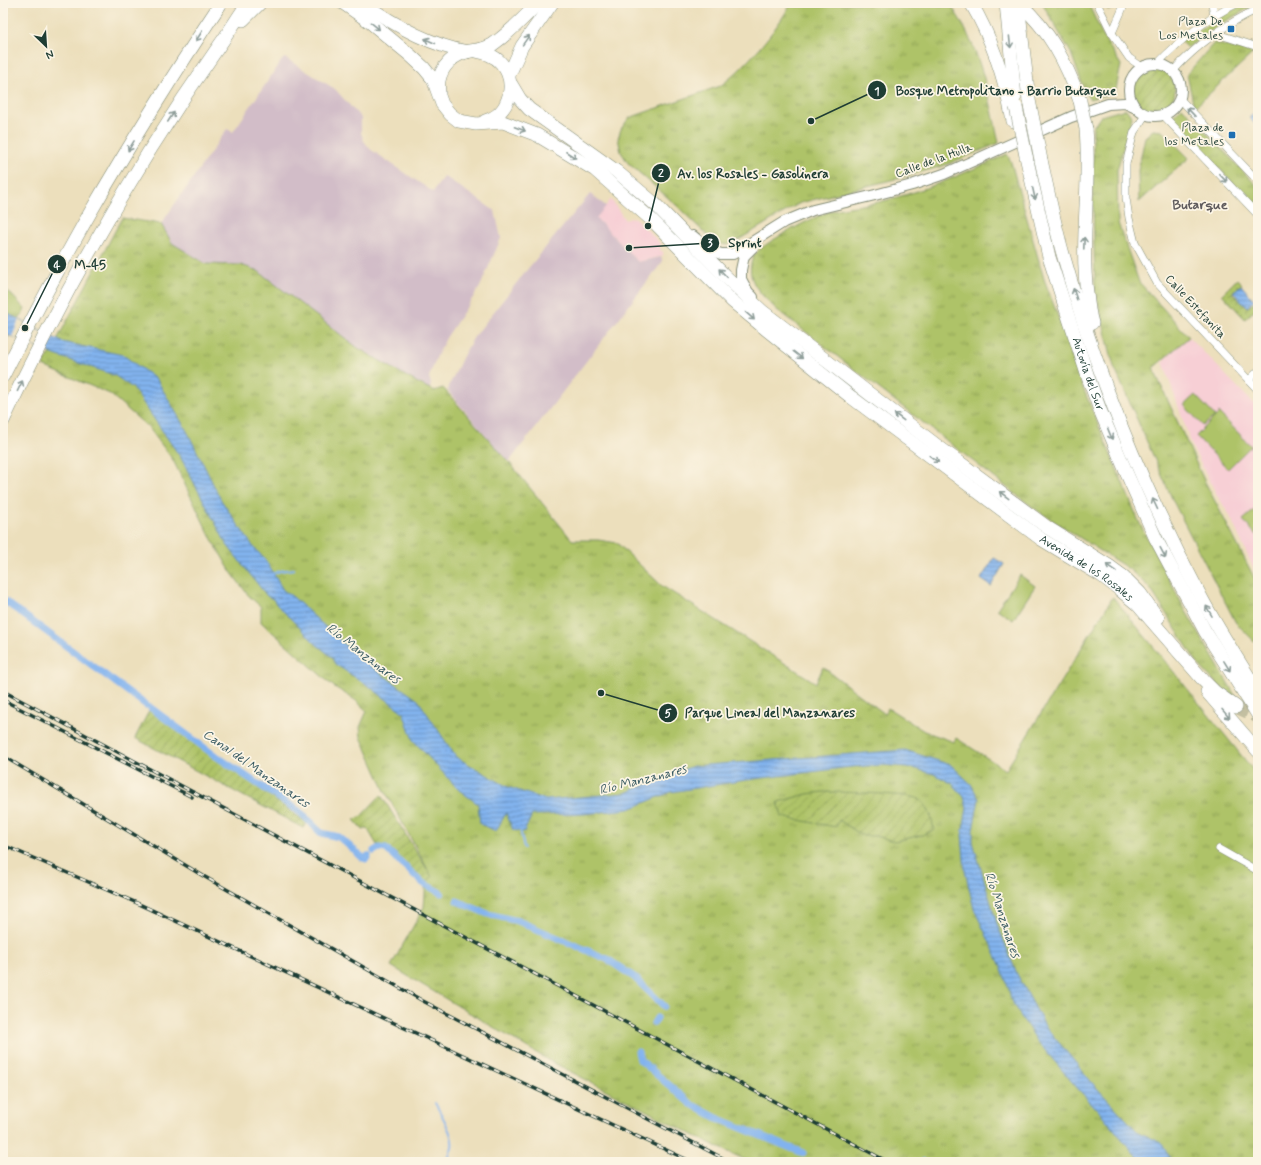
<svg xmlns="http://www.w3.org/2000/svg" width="1261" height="1165" font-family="Mynerve,sans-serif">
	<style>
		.built { fill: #f7cfd5 }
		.industrial { fill: #d2bdc8 }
		.grass { fill: url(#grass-dots); stroke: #66804e }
		.park { fill: url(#park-tufts); stroke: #66804e }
		.garden { fill: url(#garden-furrows); stroke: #66804e }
		.pitch { fill: #aec367; stroke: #66804e }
		.water { fill: url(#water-rules); stroke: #507891 }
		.pier { fill: #ecdfbc }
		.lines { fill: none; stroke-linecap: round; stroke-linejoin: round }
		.stream { stroke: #82b3ee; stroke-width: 2 }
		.canal { stroke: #82b3ee; stroke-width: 7 }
		.highway-tunnel { stroke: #c3bfa1; stroke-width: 13; stroke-dasharray: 13 6; stroke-linecap: butt }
		.street-casing { stroke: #868e78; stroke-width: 8 }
		.secondary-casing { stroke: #868e78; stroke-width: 12 }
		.highway-casing { stroke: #868e78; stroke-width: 14 }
		.street { stroke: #fff; stroke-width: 7 }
		.secondary { stroke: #fff; stroke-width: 10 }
		.highway { stroke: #fff; stroke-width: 13 }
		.rail-casing { stroke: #1f3d34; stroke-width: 3.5 }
		.rail { stroke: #fcf5e5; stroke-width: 2; stroke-dasharray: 6; stroke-linecap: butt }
		.highway-bridge-casing { stroke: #868e78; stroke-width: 14; stroke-linecap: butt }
		.highway-bridge { stroke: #fff; stroke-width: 13 }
		.oneway { stroke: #8f9e9a }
		.poi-dot { fill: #1f6fb2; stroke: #fcf5e5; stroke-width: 1.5 }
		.labels { text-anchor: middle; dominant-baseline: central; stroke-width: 3.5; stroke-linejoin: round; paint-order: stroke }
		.poi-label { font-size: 12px; fill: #1f3d34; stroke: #fcf5e5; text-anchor: end }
		.street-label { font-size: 12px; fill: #1f3d34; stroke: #fcf5e5 }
		.water-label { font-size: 13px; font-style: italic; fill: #385a62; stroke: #fcf5e5 }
		.quarter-label { font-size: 14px; font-weight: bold; fill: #5f5b5d; stroke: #fcf5e5 }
		.leader { fill: none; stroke: #1f3d34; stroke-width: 1.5 }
		.callout-dot { fill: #1f3d34; stroke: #fcf5e5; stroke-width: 1.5 }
		.mark-label { font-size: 12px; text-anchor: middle; font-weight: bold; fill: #fff }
		.callout-label { font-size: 13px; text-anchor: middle; font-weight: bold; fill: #1f3d34; stroke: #fcf5e5; stroke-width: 3.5; stroke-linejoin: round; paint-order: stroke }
	</style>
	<defs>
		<pattern id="grass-dots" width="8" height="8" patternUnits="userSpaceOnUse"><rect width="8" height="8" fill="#aec367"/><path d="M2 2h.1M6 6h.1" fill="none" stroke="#8da056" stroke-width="1.8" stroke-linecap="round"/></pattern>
		<pattern id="park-tufts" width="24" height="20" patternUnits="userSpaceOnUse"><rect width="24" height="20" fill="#aec367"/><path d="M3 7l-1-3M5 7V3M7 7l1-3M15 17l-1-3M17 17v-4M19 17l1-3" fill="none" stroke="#8da056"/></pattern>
		<pattern id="garden-furrows" width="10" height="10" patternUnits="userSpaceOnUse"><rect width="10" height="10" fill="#aec367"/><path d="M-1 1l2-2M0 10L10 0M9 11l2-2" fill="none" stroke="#8da056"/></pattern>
		<pattern id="water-rules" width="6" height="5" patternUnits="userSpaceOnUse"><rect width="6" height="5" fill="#82b3ee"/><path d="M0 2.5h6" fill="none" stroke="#6a93c2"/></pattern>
	</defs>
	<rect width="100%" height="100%" fill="#fcf5e5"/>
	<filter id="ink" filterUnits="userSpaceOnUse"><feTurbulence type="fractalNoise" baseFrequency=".025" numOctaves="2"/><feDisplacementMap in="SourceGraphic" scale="8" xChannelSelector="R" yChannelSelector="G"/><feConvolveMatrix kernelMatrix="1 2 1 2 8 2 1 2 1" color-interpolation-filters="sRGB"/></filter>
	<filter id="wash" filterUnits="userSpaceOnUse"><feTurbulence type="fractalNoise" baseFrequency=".012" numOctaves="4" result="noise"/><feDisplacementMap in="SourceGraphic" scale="16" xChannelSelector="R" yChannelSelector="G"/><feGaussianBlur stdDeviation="0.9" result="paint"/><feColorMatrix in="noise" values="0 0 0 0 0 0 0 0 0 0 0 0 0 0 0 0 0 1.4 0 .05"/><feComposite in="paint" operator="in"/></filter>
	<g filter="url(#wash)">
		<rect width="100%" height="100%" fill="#ecdfbc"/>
		<g class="built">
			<polygon points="611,199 625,220 634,217 661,244 660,251 663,251 663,256 638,262 596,218"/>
			<polygon points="1189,337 1258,408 1258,579 1229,514 1218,497 1193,449 1163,362 1174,349"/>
		</g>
		<g class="industrial">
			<polygon points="285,58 335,89 361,118 361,133 364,141 370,149 380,156 433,192 444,176 495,211 501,238 480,287 446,338 437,356 429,377 431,384 429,391 203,268 172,243 161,224 227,129 233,132 282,60"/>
			<polygon points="590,194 606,206 596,218 638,262 661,257 663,261 509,462 447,390 464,354 474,337 526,271"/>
		</g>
		<polygon class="grass" points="1237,279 1242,284 1232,293 1247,308 1256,301 1258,303 1258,307 1245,319 1222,294"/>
		<g class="park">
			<path d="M791 3H949C979 43 989 95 999 143L943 166 899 178 800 203 733 243 726 245 714 242 674 203 628 163 621 152 618 138 621 129 629 118 720 86C743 70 778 29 791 3Z"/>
			<polygon points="1042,3 1088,3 1104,38 1121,65 1116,89 1106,95 1089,99 1083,86 1071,53"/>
			<polygon points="1105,3 1119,3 1114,9 1108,10"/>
			<polygon points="1245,3 1258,3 1222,23 1187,48 1180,41"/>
			<polygon points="1214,43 1253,53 1194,108 1187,74"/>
			<polygon points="1182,107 1258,187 1258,209 1171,118"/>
			<polygon points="1126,109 1132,117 1117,170 1118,223 1139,282 1189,337 1153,368 1203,478 1258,585 1258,645 1236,623 1174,503 1114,367 1095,291 1093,198 1093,127 1101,116"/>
			<polygon points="1153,130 1162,131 1189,158 1139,202 1138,171 1145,137"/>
			<path d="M1007 154 1011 162 1044 279 1067 340 1077 373 1107 446 1140 524 1184 608 1236 697 1218 685 1198 664 1150 588 1129 569 1035 509 776 309C761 294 744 280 753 257 759 244 816 216 831 211 851 205 874 205 894 198 920 191 946 181 971 170 983 165 996 160 1007 154Z"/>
			<polygon points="122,218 161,224 172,243 206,264 241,265 258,271 358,348 416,382 434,391 443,388 509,462 572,540 598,540 617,543 662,586 816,683 823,667 885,714 888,708 924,731 954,742 956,738 1006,770 1113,597 1258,776 1258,1162 750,1162 701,1139 550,1061 391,966 424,907 427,868 385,791 361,737 360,727 367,711 355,700 333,686 261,622 261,607 248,595 231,572 210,536 173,460 149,428 110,394 43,366"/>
			<polygon points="3,286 25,309 3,345"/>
		</g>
		<g class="garden">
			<circle cx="1154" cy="90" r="21"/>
			<polygon points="150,709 307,823 303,828 135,738"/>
			<path d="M823 792C847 792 871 793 895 795 902 796 913 796 919 799 929 805 932 820 934 830L922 835 895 841 875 836H863L839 820 836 827 782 817 778 802 807 794Z"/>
			<polygon points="381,795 432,877 426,882 387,846 377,845 367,828 363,830 354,820 361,816"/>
		</g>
		<g class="pitch">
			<polygon points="1195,395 1215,416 1203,426 1184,405"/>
			<polygon points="1219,413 1251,446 1228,469 1196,436"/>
			<polygon points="1258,507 1258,535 1257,536 1243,520"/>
			<polygon points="1020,575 1035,586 1013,620 997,609"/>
		</g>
		<g class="water">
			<polygon points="1258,110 1258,121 1255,124 1249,118"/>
			<polygon points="1241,285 1254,300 1247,307 1233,292"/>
			<polygon points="3,311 62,342 123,355 157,380 188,433 221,500 252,545 266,561 283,590 293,597 359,658 418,700 456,757 508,787 546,800 625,793 693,766 905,750 951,765 971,784 979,799 973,830 973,842 997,924 1007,949 1016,972 1045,1026 1094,1085 1138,1132 1162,1143 1171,1160 1174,1162 1144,1162 1138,1158 1098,1110 1079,1090 1038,1042 1012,1003 1008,986 999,962 974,909 965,871 962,835 967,808 964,797 953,784 934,774 908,767 882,765 851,767 746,780 671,792 629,809 584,814 532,815 524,832 513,830 506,813 496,831 480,824 478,804 459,790 413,740 403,712 370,687 335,664 332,657 316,644 277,605 273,599 267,596 227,545 181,458 133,388 114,375 55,355 3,333"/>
			<polygon points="994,558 1004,564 991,586 981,579"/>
		</g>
		<polygon class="pier" points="19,320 53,338 46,351 12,337"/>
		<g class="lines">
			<g class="stream">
				<polyline points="272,574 280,571 294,569"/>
				<polyline points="520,829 524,848"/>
				<path d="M435 1103C440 1112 451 1130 452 1141 454 1149 448 1152 448 1162"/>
				<polyline points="921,1162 923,1159"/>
			</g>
			<g class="canal">
				<polyline points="3,600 17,610"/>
				<polyline points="21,613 146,705"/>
				<polyline points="151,708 213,754 300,812 321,833 339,837 363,858 366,859 368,856"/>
				<polyline points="374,851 379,848 386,849 423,883 441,893"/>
				<polyline points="457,901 488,914 518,921 607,959 634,977 664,1006"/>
				<polyline points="654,1023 657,1018"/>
				<polyline points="638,1052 640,1060 691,1104 717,1118 803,1153"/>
			</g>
		</g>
	</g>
	<g filter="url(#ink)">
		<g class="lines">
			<polyline class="highway-tunnel" points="1236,707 1258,717"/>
			<defs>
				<g id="street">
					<polyline points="1097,3 1112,33 1129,58 1142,67"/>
					<polyline points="1212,3 1214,17"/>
					<polyline points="1112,33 1125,3"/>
					<polyline points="1214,33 1258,47"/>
					<path d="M1157 64C1181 39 1207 18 1238 3"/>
					<path d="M1173 71C1198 44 1225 24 1258 9"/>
					<polyline points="1180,99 1258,181"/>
					<polyline points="1146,114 1134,132 1126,164 1126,198 1129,218 1135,243 1157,283 1258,390"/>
					<polyline points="1163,115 1258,215"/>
					<polyline points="1249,380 1258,371"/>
					<polyline points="1219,849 1258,871"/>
				</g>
				<g id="secondary">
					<circle cx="1155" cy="90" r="26"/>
					<polyline points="693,236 710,250 721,254 733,254 784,222 813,210 875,195 912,185 944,174 1071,117 1108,104 1125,103 1136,108"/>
					<polyline points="753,247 744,256 741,270 741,279 748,292 753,297"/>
				</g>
				<g id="highway">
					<path id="s1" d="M343 3 370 22 410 55 424 68 433 79 442 104 450 114 459 121 476 124 503 122 537 135 595 170 653 221 732 301 767 330 851 397 1041 539 1102 576 1119 589 1137 604 1204 681 1215 692 1236 707"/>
					<path d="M363 3C394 25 430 45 467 52"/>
					<path d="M971 3C993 40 1005 79 1013 121"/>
					<polyline points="1006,3 1015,97"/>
					<polyline points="1018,3 1029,100"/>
					<path d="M1019 3C1050 31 1066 62 1080 101"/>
					<polyline points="243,20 260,3"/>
					<path d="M476 51C485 53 494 55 501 63 518 82 510 114 485 121"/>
					<polyline points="509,75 522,46 552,3"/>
					<polyline points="511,84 520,99 529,109 616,171 655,204 724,275 762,311 936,445 1048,528 1109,566 1124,577 1140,593 1158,618"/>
					<path d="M439 92C436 74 448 57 466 52 474 50 484 50 492 45 509 33 524 18 538 3"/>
					<path d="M1086 129C1091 184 1080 239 1087 293 1088 304 1089 313 1092 323"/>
					<path id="s2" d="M1026 156 1049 257 1088 377 1100 410 1127 474 1156 539 1205 631 1258 715"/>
					<path d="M1041 160C1048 191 1054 223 1063 254 1096 373 1144 491 1202 599 1219 631 1239 661 1258 692"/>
					<path d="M3 376C31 321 59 267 90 213 131 142 175 72 221 3"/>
					<path d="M3 421C64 290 136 164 219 46 229 32 238 17 248 3"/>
					<polyline points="1207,692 1258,751"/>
				</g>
			</defs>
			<use href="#street" class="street-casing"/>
			<use href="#secondary" class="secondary-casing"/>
			<use href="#highway" class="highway-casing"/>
			<use href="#street" class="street"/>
			<use href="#secondary" class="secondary"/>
			<use href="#highway" class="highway"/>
			<defs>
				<g id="rail">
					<polyline points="3,691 888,1162"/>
					<polyline points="3,700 192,797"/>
					<polyline points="3,756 205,877 423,1001 730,1162"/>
					<polyline points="3,845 137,903 692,1162"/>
				</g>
			</defs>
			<use href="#rail" class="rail-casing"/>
			<use href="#rail" class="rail"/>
			<defs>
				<g id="highway-bridge">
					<polyline points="1029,100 1041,160"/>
					<polyline points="1080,101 1086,129"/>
					<polyline points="1016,107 1026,156"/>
				</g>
			</defs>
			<use href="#highway-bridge" class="highway-bridge-casing"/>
			<use href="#highway-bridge" class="highway-bridge"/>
		</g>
		<defs><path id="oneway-shaft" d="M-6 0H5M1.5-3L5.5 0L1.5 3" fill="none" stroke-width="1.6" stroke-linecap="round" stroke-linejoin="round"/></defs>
		<g class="oneway">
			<use href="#oneway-shaft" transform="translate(375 26) rotate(39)"/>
			<use href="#oneway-shaft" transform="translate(199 36) rotate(123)"/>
			<use href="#oneway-shaft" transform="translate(526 40) rotate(-55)"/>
			<use href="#oneway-shaft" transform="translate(430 41) rotate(-156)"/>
			<use href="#oneway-shaft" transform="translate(1010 42) rotate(84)"/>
			<use href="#oneway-shaft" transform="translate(1191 112) rotate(-133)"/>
			<use href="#oneway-shaft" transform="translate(171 117) rotate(-57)"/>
			<use href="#oneway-shaft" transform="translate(520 129) rotate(21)"/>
			<use href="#oneway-shaft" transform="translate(131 146) rotate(121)"/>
			<use href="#oneway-shaft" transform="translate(571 155) rotate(33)"/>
			<use href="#oneway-shaft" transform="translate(1223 178) rotate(46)"/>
			<use href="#oneway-shaft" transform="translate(1034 194) rotate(77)"/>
			<use href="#oneway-shaft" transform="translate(1084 243) rotate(-88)"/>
			<use href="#oneway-shaft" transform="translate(723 273) rotate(-134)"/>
			<use href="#oneway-shaft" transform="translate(1075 294) rotate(-108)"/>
			<use href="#oneway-shaft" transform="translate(750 316) rotate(41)"/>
			<use href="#oneway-shaft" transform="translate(798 355) rotate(38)"/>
			<use href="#oneway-shaft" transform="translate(20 386) rotate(-64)"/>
			<use href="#oneway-shaft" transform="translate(899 417) rotate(-143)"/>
			<use href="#oneway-shaft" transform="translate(1110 434) rotate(68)"/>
			<use href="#oneway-shaft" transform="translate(934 459) rotate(37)"/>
			<use href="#oneway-shaft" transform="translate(1004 495) rotate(-143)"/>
			<use href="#oneway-shaft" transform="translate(1155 504) rotate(-115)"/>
			<use href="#oneway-shaft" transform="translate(1163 553) rotate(62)"/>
			<use href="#oneway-shaft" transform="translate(1111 568) rotate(-145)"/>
			<use href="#oneway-shaft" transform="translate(1209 611) rotate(-120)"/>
			<use href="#oneway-shaft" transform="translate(1227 666) rotate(58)"/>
			<use href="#oneway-shaft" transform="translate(1226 714) rotate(49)"/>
		</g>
	</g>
	<g class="poi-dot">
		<rect x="1227" y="25" width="8" height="8" rx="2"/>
		<rect x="1228" y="131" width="8" height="8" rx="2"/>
	</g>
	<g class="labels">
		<g class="poi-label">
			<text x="1223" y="22">Plaza De<tspan x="1223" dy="14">Los Metales</tspan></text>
			<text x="1224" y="128">Plaza de<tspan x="1224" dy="14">los Metales</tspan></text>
		</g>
		<g class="street-label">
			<text transform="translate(934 161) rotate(-20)">Calle de la Hulla</text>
			<text transform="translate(1195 307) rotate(47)">Calle Estefanita</text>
			<text stroke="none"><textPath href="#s2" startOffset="227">Autovía del Sur</textPath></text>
			<text stroke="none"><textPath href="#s1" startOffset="951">Avenida de los Rosales</textPath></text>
		</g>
		<g class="water-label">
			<text transform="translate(363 654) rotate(38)">Río Manzanares</text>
			<text transform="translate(256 769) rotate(35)">Canal del Manzanares</text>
			<text transform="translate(643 780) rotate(-14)">Río Manzanares</text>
			<text transform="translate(1002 915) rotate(72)">Río Manzanares</text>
		</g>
		<g class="quarter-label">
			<text x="1200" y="205">Butarque</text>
		</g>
	</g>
	<path class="leader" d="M811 121L877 90M648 226L661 173M629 248L710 243M25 328L57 264M601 693L668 713"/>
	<g class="callout-dot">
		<circle cx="811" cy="121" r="4"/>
		<circle cx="648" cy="226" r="4"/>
		<circle cx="629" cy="248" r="4"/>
		<circle cx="25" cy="328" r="4"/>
		<circle cx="601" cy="693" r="4"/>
		<circle cx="877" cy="90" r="10"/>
		<circle cx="661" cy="173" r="10"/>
		<circle cx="710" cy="243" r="10"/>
		<circle cx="57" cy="264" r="10"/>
		<circle cx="668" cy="713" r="10"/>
	</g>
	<g class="mark-label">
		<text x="877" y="95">1</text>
		<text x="661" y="177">2</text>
		<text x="710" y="247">3</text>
		<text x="57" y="269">4</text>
		<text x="668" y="717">5</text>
	</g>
	<g class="callout-label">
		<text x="1006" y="95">Bosque Metropolitano - Barrio Butarque</text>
		<text x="753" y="178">Av. los Rosales - Gasolinera</text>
		<text x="745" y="247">Sprint</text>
		<text x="90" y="269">M-45</text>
		<text x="770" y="717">Parque Lineal del Manzanares</text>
	</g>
	<rect width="1261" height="1165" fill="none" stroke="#fcf5e5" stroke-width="16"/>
	<g transform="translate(46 46) rotate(155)" stroke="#fcf5e5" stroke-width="3" paint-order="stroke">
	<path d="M0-3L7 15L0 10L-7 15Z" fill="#1f3d34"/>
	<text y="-6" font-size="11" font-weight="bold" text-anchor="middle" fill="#1f3d34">N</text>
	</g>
</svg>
